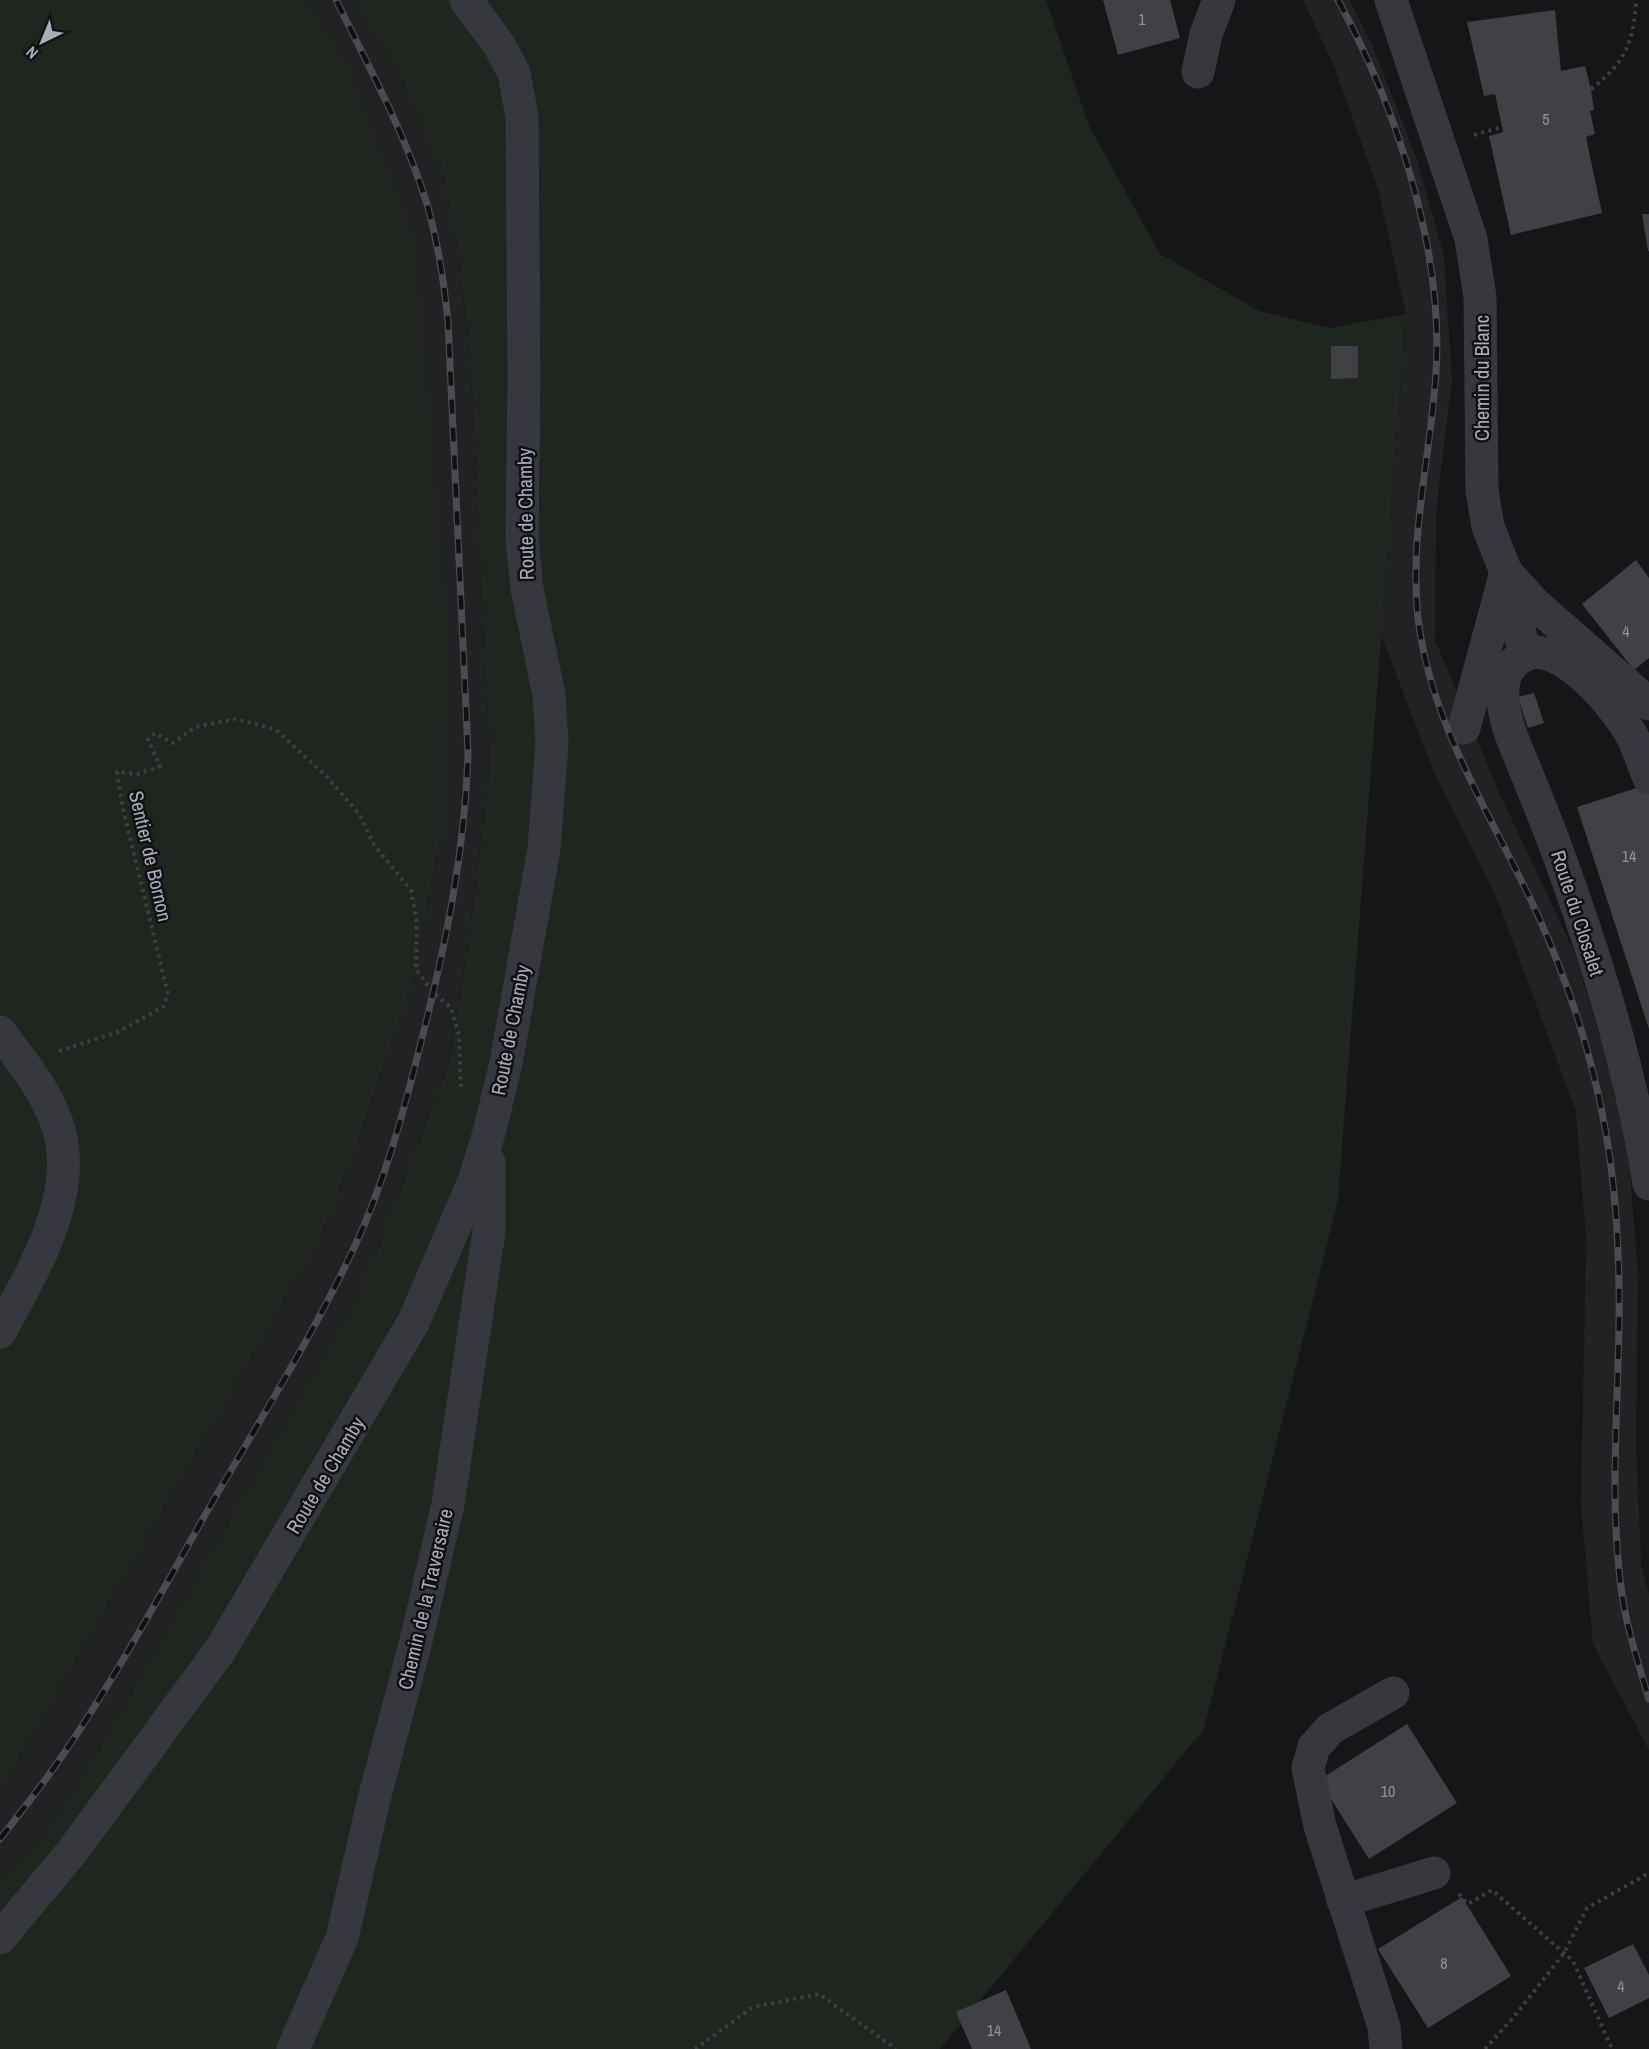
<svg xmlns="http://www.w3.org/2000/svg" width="1649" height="2049" font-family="'Archivo Narrow',sans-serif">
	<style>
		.built { fill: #222225 }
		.green { fill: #1e261f }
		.building { fill: #404145 }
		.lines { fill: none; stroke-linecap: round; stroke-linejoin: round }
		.path { stroke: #3d3f44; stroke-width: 4; stroke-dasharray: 3 4.5; stroke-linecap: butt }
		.minor { stroke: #37383d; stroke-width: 33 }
		.rail-casing { stroke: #4a4c52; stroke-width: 7 }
		.rail { stroke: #111113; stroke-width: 4.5; stroke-dasharray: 14; stroke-linecap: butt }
		.labels { text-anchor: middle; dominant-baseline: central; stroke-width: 5; stroke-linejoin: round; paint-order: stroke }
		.number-label { font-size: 16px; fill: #8e929b }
		.street-label { font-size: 20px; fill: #a8adb8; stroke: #111113 }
	</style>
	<rect width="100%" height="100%" fill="#161618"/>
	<g class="built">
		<polygon points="307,0 358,0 404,84 440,164 455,228 470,351 490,764 470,931 450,1059 363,1288 68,1804 0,1884 0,1791 321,1236 363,1128 412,984 443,826 343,58"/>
		<polygon points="1303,0 1349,0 1372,45 1415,154 1444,256 1452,379 1436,513 1435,640 1498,790 1574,952 1626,1123 1638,1274 1636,1442 1641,1564 1649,1594 1649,1750 1593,1644 1581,1505 1586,1240 1576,1112 1498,901 1433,770 1381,635 1406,314 1379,192 1334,66"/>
	</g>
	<g class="green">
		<polygon points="0,0 307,0 343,58 414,241 447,636 443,826 412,984 363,1128 321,1236 0,1791"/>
		<polygon points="358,0 1046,0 1089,126 1160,254 1259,311 1330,328 1406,314 1338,1201 1204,1729 940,2049 0,2049 0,1884 68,1804 363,1288 450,1059 470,931 490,764 470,351 455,228 440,164 404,84"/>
	</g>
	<g class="building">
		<polygon points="1103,0 1170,0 1180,38 1118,55"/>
		<polygon points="1555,10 1561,71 1585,66 1591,89 1594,110 1590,111 1595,134 1586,137 1602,213 1511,235 1489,136 1503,132 1502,127 1495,94 1484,96 1467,22"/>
		<polygon points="1642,214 1649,214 1649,251 1648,251"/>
		<polygon points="1331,346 1358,346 1358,378 1331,379"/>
		<polygon points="1636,560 1649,578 1649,658 1634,670 1582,604"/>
		<polygon points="1534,693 1544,723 1528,728 1518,697"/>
		<polygon points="1649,784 1649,1029 1577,807"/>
		<polygon points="1407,1724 1457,1803 1369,1859 1319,1780"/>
		<polygon points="1462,1897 1511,1976 1428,2028 1378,1949"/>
		<polygon points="1633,1944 1649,1975 1649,1998 1609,2018 1584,1968"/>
		<polygon points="1006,1990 1031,2049 972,2049 956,2012"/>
	</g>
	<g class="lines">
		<g class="path">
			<path d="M1591 89C1625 64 1634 41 1636 0"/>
			<polyline points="1474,135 1502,127"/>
			<polyline points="59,1051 118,1032 163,1007 168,994 123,809 117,772 138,774 160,766 148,740 155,733 173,743 195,727 235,719 275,729 327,777 360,815 374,845 411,890 417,924 416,970 434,993 451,1008 459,1035 461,1088"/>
			<polyline points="1459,1894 1468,1904 1492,1890 1573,1961 1612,2049"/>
			<polyline points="695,2049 753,2007 819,1994 896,2049"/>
			<polyline points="1485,2049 1513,2018 1564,1953 1587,1908 1649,1873"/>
		</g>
		<g class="minor">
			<polyline points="1391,0 1471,239 1480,297 1482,490 1488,527 1506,572 1534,603 1649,704"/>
			<polyline points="1198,72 1206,34 1219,0"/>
			<polyline points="1508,581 1525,655"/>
			<polyline points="1464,728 1506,572"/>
			<path d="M1649 778C1643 765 1639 749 1632 736 1618 709 1559 636 1523 656 1511 663 1503 675 1503 689 1501 721 1520 755 1531 784 1544 816 1557 849 1568 881 1602 975 1634 1086 1649 1184"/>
			<path d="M0 1032C19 1058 40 1083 53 1113 86 1186 34 1269 0 1332"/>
			<polyline points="1343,1901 1434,1873"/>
			<polyline points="0,1938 71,1853 221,1649 414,1321 474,1181 489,1133 506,1063 544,849 552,743 549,695 527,589 522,539 524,379 522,117 514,73 499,45 466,0"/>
			<polyline points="293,2049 342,1938 373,1803 416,1641 448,1504 489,1232 489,1162"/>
			<polyline points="1386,2049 1384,2027 1320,1826 1308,1768 1314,1747 1330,1729 1393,1693"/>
		</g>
		<defs>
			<g id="rail">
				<path d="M1338 0C1396 107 1444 249 1436 372 1431 455 1409 534 1418 618 1431 726 1491 814 1536 911 1565 975 1588 1042 1602 1112 1616 1181 1620 1252 1619 1323 1618 1408 1610 1493 1620 1579 1624 1620 1637 1659 1649 1699"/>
				<path d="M0 1839C19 1814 40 1788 58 1762 114 1681 161 1593 209 1508 258 1423 311 1339 353 1250 385 1182 404 1111 422 1038 446 944 465 851 468 753L448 321C444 282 438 243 427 204 405 133 369 67 336 0"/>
			</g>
		</defs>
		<use href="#rail" class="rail-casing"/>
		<use href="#rail" class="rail"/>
	</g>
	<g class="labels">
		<g class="number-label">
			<text x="1142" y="19">1</text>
			<text x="1546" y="119">5</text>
			<text x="1626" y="631">4</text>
			<text x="1629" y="856">14</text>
			<text x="1388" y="1791">10</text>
			<text x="1444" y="1963">8</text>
			<text x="1621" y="1986">4</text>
			<text x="994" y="2030">14</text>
		</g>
		<g class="street-label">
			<text transform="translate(1481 378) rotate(-90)">Chemin du Blanc</text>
			<text transform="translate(525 514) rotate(-91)">Route de Chamby</text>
			<text transform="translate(151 856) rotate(77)">Sentier de Bornon</text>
			<text transform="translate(1578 913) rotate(72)">Route du Closalet</text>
			<text transform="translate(510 1030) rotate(-79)">Route de Chamby</text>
			<text transform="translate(325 1475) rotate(-59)">Route de Chamby</text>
			<text transform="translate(425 1599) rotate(-77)">Chemin de la Traversaire</text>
		</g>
	</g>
	<g transform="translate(42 42) rotate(223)" stroke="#111113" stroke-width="4.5" paint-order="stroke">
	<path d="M0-4.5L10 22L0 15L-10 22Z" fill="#a8adb8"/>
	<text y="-9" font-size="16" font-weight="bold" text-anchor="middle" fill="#a8adb8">N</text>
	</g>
</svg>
